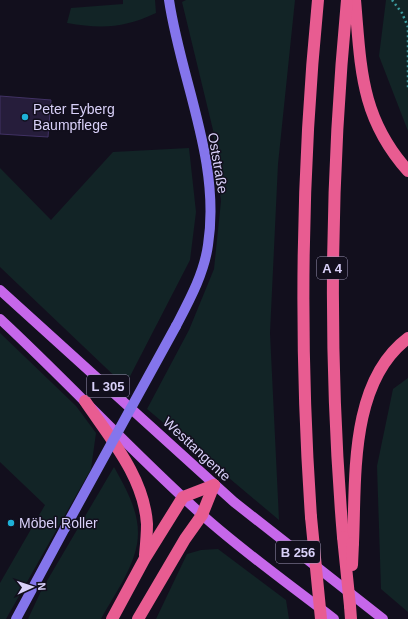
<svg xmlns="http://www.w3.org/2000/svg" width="408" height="619" font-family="Helvetica,sans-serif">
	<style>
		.green { fill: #122426 }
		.building { fill: #261d3b; stroke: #413264 }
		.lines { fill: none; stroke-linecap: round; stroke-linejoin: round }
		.path { stroke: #3d9ca0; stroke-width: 2.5; stroke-dasharray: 2 3; stroke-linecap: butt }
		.secondary { stroke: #8475ec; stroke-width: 10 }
		.primary { stroke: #c667ea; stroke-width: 10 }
		.highway { stroke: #e85c91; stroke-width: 12 }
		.secondary-bridge { stroke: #8475ec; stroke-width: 10 }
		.highway-bridge { stroke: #e85c91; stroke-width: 12 }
		.poi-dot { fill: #1eb1d7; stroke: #120f1d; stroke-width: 1.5 }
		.labels { text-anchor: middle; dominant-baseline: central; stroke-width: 3; stroke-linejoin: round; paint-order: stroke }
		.shield { fill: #120f1d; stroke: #9d97b7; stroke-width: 1 }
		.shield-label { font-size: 13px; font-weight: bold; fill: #d9d1f9 }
		.poi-label { font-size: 14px; fill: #d9d1f9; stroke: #120f1d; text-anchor: start }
		.street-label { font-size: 14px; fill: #d9d1f9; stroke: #120f1d }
	</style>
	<rect width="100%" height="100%" fill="#120f1d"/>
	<g class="green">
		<path d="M123 0H155L156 13C124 28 102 29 67 23L71 8 123 4Z"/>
		<polygon points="186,0 295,0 278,164 270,333 279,520 147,409 189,330 214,269 221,201 213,130 182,2"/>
		<polygon points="386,0 408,0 408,131 379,56"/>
		<polygon points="189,148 196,212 190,260 125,386 0,267 0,168 51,220 113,152"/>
		<polygon points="0,333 76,406 96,433 91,469 6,619 0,619 0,583 45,505 0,462"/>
		<polygon points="408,378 408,612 381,589 377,466 393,389"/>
		<path d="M114 467C125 487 138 509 138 533 138 563 115 593 101 619H28L41 591Z"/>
		<polygon points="218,549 286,600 289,619 156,619 187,554 201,550"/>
	</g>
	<polygon class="building" points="0,96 51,100 48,137 0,134"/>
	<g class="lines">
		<polyline class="path" points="392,0 402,13 408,27 408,89"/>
		<g class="secondary">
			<path d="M169 0C181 81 221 162 208 245 204 274 189 301 176 326"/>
			<polyline points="16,619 65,528"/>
		</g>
		<g class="primary">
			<polyline points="0,290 234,502 383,619"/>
			<path d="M0 319C68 382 131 451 200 513 242 551 289 584 334 619"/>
		</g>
		<g class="highway">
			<path d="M355 0C361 68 360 117 408 171"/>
			<path d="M85 401C110 438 144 477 147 524 147 534 146 545 145 555"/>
			<path d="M311 517C299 344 301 172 318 0"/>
			<path d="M343 537C328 358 330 179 347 0"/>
			<path d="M353 543C356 478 349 382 408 338"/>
			<polyline points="350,606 351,619"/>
			<polyline points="112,619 145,558 183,497 214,485"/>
			<polyline points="138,619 185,539 202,515 214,485"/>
		</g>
		<polyline class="secondary-bridge" points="65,528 176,326"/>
		<g class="highway-bridge">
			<polyline points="311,517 321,619"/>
			<polyline points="343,537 350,606"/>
			<polyline points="352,565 353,543"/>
		</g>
	</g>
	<g class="poi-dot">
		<circle cx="25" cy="117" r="4"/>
		<circle cx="11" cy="523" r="4"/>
	</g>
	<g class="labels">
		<g class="shield">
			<rect x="317" y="257" width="30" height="22" rx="3"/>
			<rect x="87" y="375" width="42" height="22" rx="3"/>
			<rect x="276" y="541" width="44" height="22" rx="3"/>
		</g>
		<g class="shield-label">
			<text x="332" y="268">A 4</text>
			<text x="108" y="386">L 305</text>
			<text x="298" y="552">B 256</text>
		</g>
		<g class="poi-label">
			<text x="33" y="109">Peter Eyberg<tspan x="33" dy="16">Baumpflege</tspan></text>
			<text x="19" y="523">Möbel Roller</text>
		</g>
		<g class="street-label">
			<text transform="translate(218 163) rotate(80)">Oststraße</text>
			<text transform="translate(197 449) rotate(43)">Westtangente</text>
		</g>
	</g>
	<g transform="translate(32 587) rotate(87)" stroke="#120f1d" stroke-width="3" paint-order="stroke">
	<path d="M0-3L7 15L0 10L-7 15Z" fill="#d9d1f9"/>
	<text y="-6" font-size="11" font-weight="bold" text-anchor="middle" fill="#d9d1f9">N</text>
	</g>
</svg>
